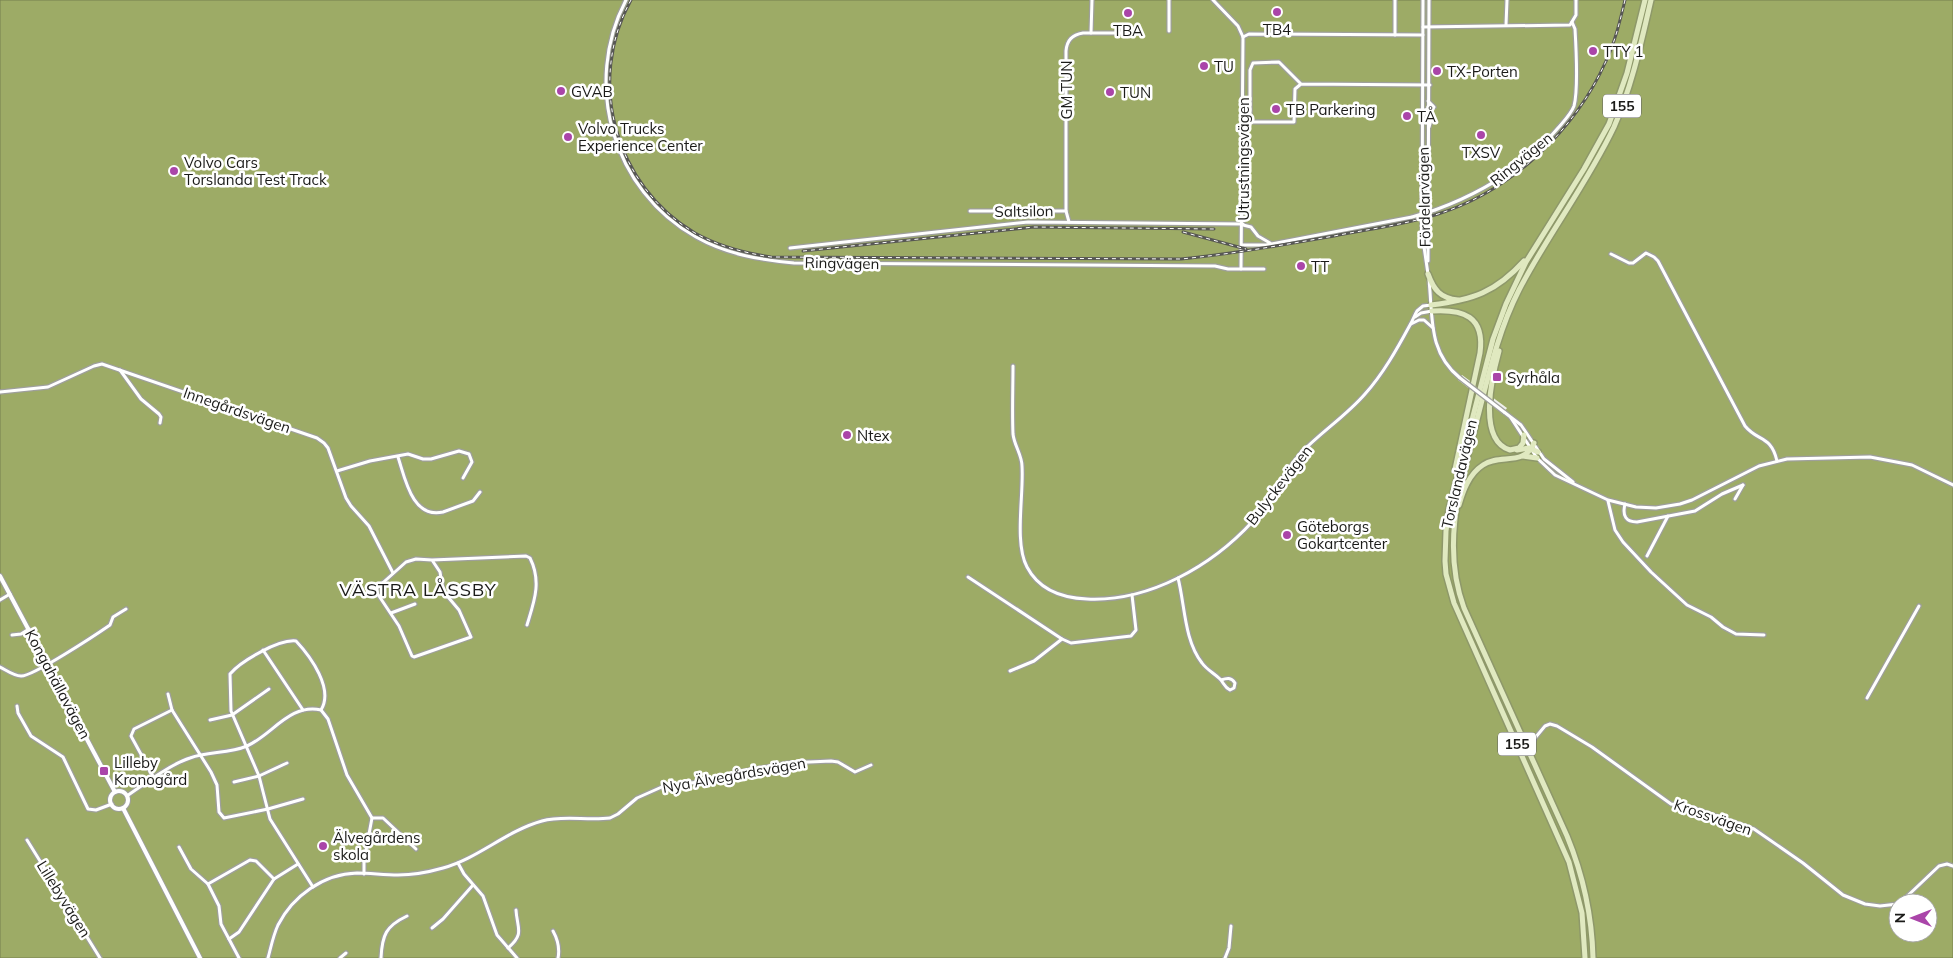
<svg xmlns="http://www.w3.org/2000/svg" width="1953" height="958" font-family="Mulish,sans-serif">
	<style>
		.water { fill: #9dab66; stroke: #76804f; fill-rule: evenodd }
		.pier { fill: #eff0ec }
		.lines { fill: none; stroke-linecap: round; stroke-linejoin: round }
		.minor-casing { stroke: #9e9f9b; stroke-width: 5.5 }
		.tertiary-casing { stroke: #9e9f9b; stroke-width: 6 }
		.primary-casing { stroke: #8e986a; stroke-width: 8 }
		.minor { stroke: #fff; stroke-width: 3 }
		.tertiary { stroke: #fff; stroke-width: 4 }
		.primary { stroke: #e0e9c0; stroke-width: 5 }
		.rail-casing { stroke: #575754; stroke-width: 3 }
		.rail { stroke: #fff; stroke-width: 1; stroke-dasharray: 4; stroke-linecap: butt }
		.minor-bridge-casing { stroke: #9e9f9b; stroke-width: 5.5; stroke-linecap: butt }
		.minor-bridge { stroke: #fff; stroke-width: 3 }
		.poi-dot { fill: #aa45a9; stroke: #fff; stroke-width: 2 }
		.labels { text-anchor: middle; dominant-baseline: central; stroke-width: 5; stroke-linejoin: round; paint-order: stroke }
		.shield { fill: #fff; stroke: #5f5f5e; stroke-width: 1 }
		.shield-label { font-size: 14px; font-weight: bold; fill: #1b1b19 }
		.poi-label { font-size: 15px; fill: #1b1b19; stroke: #fff; text-anchor: start }
		.street-label { font-size: 15px; fill: #1b1b19; stroke: #fff }
		.quarter-label { font-size: 18px; letter-spacing: 1px; fill: #1b1b19; stroke: #fff }
	</style>
	<rect width="100%" height="100%" fill="#eff0ec"/>
	<path class="water" d="M0 0H1953V958H0ZM1898 903H1928V933H1898Z"/>
	<polygon class="pier" points="1462,375 1507,408 1503,414 1458,380"/>
	<g class="lines">
		<defs>
			<g id="minor">
				<path d="M626 0C582 84 613 191 696 237 726 254 760 260 794 263L1215 266 1228 269H1264"/>
				<polyline points="1213,0 1238,26 1243,37 1241,269"/>
				<polyline points="1423,0 1422,233 1428,274"/>
				<polyline points="1506,25 1507,0"/>
				<polyline points="1423,27 1570,25 1576,15 1576,0"/>
				<polyline points="1169,31 1169,0"/>
				<polyline points="1091,33 1092,0"/>
				<polyline points="1395,35 1395,0"/>
				<polyline points="1243,37 1249,34 1423,35"/>
				<polyline points="1301,84 1279,62 1253,63 1250,70 1250,121 1253,122 1294,122 1295,89 1301,84 1430,85"/>
				<polyline points="1423,116 1426,110 1434,107 1428,101"/>
				<polyline points="1429,127 1431,120 1434,119"/>
				<path d="M1435 210C1481 193 1526 166 1558 128 1564 121 1571 114 1574 106 1578 91 1576 46 1575 29L1572 22"/>
				<polyline points="970,211 1066,211 1069,222"/>
				<path d="M1066 211V51C1067 40 1072 35 1083 33H1138"/>
				<polyline points="1243,225 1251,227 1258,236 1270,243"/>
				<polyline points="1242,245 1266,245 1412,217"/>
				<polyline points="790,248 1028,222 1243,224"/>
				<path d="M1611 254 1629 263H1633L1646 253 1654 257 1658 261 1745 426C1758 442 1771 435 1777 461"/>
				<polyline points="1428,261 1429,0"/>
				<path d="M1429 280C1433 318 1428 352 1460 378"/>
				<polyline points="1415,317 1421,313 1432,311"/>
				<polyline points="1411,324 1419,320 1424,320 1433,328"/>
				<path d="M1013 366C1013 388 1012 411 1013 434 1014 445 1022 455 1022 466 1024 494 1014 543 1027 567 1039 590 1062 598 1087 599 1149 602 1212 566 1253 521 1271 500 1283 474 1301 453 1321 432 1346 416 1365 394 1383 374 1397 349 1410 325 1413 320 1414 316 1417 311L1423 306 1431 305"/>
				<polyline points="120,370 141,399 159,414 161,417 160,423"/>
				<polyline points="0,392 48,387 94,366 102,364 317,438 324,443 328,448 346,498 351,506 369,526 393,573"/>
				<polyline points="1504,412 1521,425 1544,459 1573,482"/>
				<polyline points="1511,418 1537,458 1555,475 1608,500 1636,507 1656,508 1680,504 1692,500 1759,466 1787,459 1870,457 1912,465 1953,485"/>
				<path d="M398 457C405 478 412 519 443 512L473 501 480 492"/>
				<polyline points="337,471 370,461 408,454 423,459 431,459 459,451 469,454 472,462 463,478"/>
				<polyline points="1735,499 1743,485"/>
				<polyline points="1608,501 1615,530 1623,542 1651,572 1687,605 1711,617 1723,627 1736,634 1764,635"/>
				<path d="M1625 504C1622 516 1626 522 1637 522L1695 511 1722 494 1743 485"/>
				<polyline points="1647,556 1668,516"/>
				<path d="M432 560 416 559 406 562 377 588V593L399 626 412 656 414 657 471 637 459 610 443 591 440 572 432 560 526 556 530 558C542 582 534 602 527 625"/>
				<polyline points="968,577 1062,639 1071,643 1131,636 1136,630 1132,595"/>
				<path d="M1178 578C1185 605 1184 640 1202 663 1207 670 1214 673 1220 679 1224 683 1224 687 1230 690L1234 688 1235 683C1231 677 1227 678 1221 680"/>
				<polyline points="0,600 10,594"/>
				<polyline points="391,613 415,604"/>
				<polyline points="12,635 21,634 29,629"/>
				<polyline points="263,650 303,710"/>
				<path d="M0 667C6 670 14 676 21 676 32 677 97 634 110 625L113 617 126 609"/>
				<polyline points="1010,671 1034,661 1062,639"/>
				<polyline points="168,694 172,710 211,772 217,785 219,812 224,818 268,809 303,799"/>
				<polyline points="1867,698 1919,606"/>
				<polyline points="17,706 18,713 31,736 63,757 88,809 96,810 112,804"/>
				<polyline points="210,720 232,715 269,689"/>
				<polyline points="1530,750 1535,738 1545,726 1550,724 1557,726 1592,747 1671,804 1693,808 1754,829 1803,863 1843,895 1865,904 1880,906 1898,904"/>
				<polyline points="154,778 131,736 134,729 172,710"/>
				<polyline points="234,782 259,776 287,763"/>
				<path d="M127 796C144 784 171 764 190 758 208 751 228 754 247 746 272 735 290 703 321 710L328 719 347 775 372 818 364 861V874"/>
				<polyline points="372,818 383,818 416,849"/>
				<polyline points="27,840 100,958"/>
				<polyline points="179,847 191,869 208,884 219,906 221,924 239,958"/>
				<polyline points="458,863 464,874 483,896 497,935 517,958"/>
				<polyline points="208,884 250,860 256,861 274,879 298,864"/>
				<path d="M313 887 270 819 259 776 231 711 230 674C241 661 279 639 296 641 311 657 334 689 321 710"/>
				<polyline points="1900,903 1939,866 1947,864 1953,866"/>
				<polyline points="432,928 443,919 473,885"/>
				<path d="M553 931C558 940 560 948 558 958"/>
				<polyline points="229,939 239,932 274,879"/>
				<path d="M508 948C525 934 517 928 516 910"/>
				<path d="M268 958C271 947 273 936 278 925 293 896 323 874 357 873 370 873 384 875 398 875 413 875 429 872 443 868 479 858 506 831 542 821 563 815 588 821 610 818L618 814 637 798 664 786 717 780 739 772 788 763 831 761 838 762 855 772 871 765"/>
				<polyline points="340,958 346,953"/>
				<path d="M381 958C382 935 386 926 407 916"/>
				<polyline points="1225,958 1229,948 1231,926"/>
			</g>
			<g id="tertiary">
				<polyline points="0,576 115,792"/>
				<circle cx="119" cy="800" r="9"/>
				<polyline points="123,808 200,958"/>
			</g>
			<g id="primary">
				<path d="M1428 274C1434 290 1440 298 1458 300"/>
				<path d="M1431 305C1473 300 1496 292 1524 261"/>
				<path d="M1432 311C1463 309 1485 316 1480 353L1455 469"/>
				<path d="M1499 351C1492 376 1477 440 1510 450L1519 448 1523 443 1524 435"/>
				<polyline points="1517,450 1529,448 1538,452"/>
				<polyline points="1523,456 1537,458"/>
				<path d="M1459 505C1463 491 1469 474 1483 465 1500 453 1524 467 1534 443"/>
				<polyline points="1585,958 1582,913 1569,862 1454,603 1446,574 1445,561 1446,531 1449,509 1493,339 1506,304 1526,262 1584,169 1609,124 1627,73 1645,0"/>
				<path d="M1593 958C1592 915 1583 875 1567 836L1464 608C1440 543 1462 479 1478 416 1489 373 1499 329 1519 290 1548 234 1587 184 1614 127 1632 86 1641 43 1651 0"/>
			</g>
		</defs>
		<use href="#minor" class="minor-casing"/>
		<use href="#tertiary" class="tertiary-casing"/>
		<use href="#primary" class="primary-casing"/>
		<use href="#minor" class="minor"/>
		<use href="#tertiary" class="tertiary"/>
		<use href="#primary" class="primary"/>
		<defs>
			<g id="rail">
				<path d="M631 0C586 81 615 186 695 233 718 246 745 253 771 257L1181 259C1233 254 1283 245 1334 236 1369 229 1404 225 1438 214 1511 191 1575 131 1606 61 1615 42 1620 21 1625 0"/>
				<polyline points="1183,232 1246,249"/>
				<polyline points="803,251 1034,227 1214,229"/>
			</g>
		</defs>
		<use href="#rail" class="rail-casing"/>
		<use href="#rail" class="rail"/>
		<defs>
			<g id="minor-bridge">
				<polyline points="1412,217 1435,210"/>
				<polyline points="1460,378 1504,412"/>
			</g>
		</defs>
		<use href="#minor-bridge" class="minor-bridge-casing"/>
		<use href="#minor-bridge" class="minor-bridge"/>
	</g>
	<g class="poi-dot">
		<circle cx="1277" cy="12" r="5"/>
		<circle cx="1128" cy="13" r="5"/>
		<circle cx="1593" cy="51" r="5"/>
		<circle cx="1204" cy="66" r="5"/>
		<circle cx="1437" cy="71" r="5"/>
		<circle cx="561" cy="91" r="5"/>
		<circle cx="1110" cy="92" r="5"/>
		<circle cx="1276" cy="109" r="5"/>
		<circle cx="1407" cy="116" r="5"/>
		<circle cx="1481" cy="135" r="5"/>
		<circle cx="568" cy="137" r="5"/>
		<circle cx="174" cy="171" r="5"/>
		<circle cx="1301" cy="266" r="5"/>
		<rect x="1492" y="372" width="10" height="10" rx="2.5"/>
		<circle cx="847" cy="435" r="5"/>
		<circle cx="1287" cy="535" r="5"/>
		<rect x="99" y="766" width="10" height="10" rx="2.5"/>
		<circle cx="323" cy="846" r="5"/>
	</g>
	<g class="labels">
		<g class="shield">
			<rect x="1603" y="94.5" width="38" height="23" rx="4"/>
			<rect x="1498" y="732.5" width="38" height="23" rx="4"/>
		</g>
		<g class="shield-label">
			<text x="1622" y="106">155</text>
			<text x="1517" y="744">155</text>
		</g>
		<g class="poi-label">
			<text x="1277" y="29" text-anchor="middle">TB4</text>
			<text x="1128" y="30" text-anchor="middle">TBA</text>
			<text x="1603" y="51">TTY 1</text>
			<text x="1214" y="66">TU</text>
			<text x="1447" y="71">TX-Porten</text>
			<text x="571" y="91">GVAB</text>
			<text x="1120" y="92">TUN</text>
			<text x="1286" y="109">TB Parkering</text>
			<text x="1417" y="116">TÅ</text>
			<text x="578" y="128">Volvo Trucks<tspan x="578" dy="17">Experience Center</tspan></text>
			<text x="1481" y="152" text-anchor="middle">TXSV</text>
			<text x="184" y="162">Volvo Cars<tspan x="184" dy="17">Torslanda Test Track</tspan></text>
			<text x="1311" y="266">TT</text>
			<text x="1507" y="377">Syrhåla</text>
			<text x="857" y="435">Ntex</text>
			<text x="1297" y="526">Göteborgs<tspan x="1297" dy="17">Gokartcenter</tspan></text>
			<text x="114" y="762">Lilleby<tspan x="114" dy="17">Kronogård</tspan></text>
			<text x="333" y="837">Älvegårdens<tspan x="333" dy="17">skola</tspan></text>
		</g>
		<g class="street-label">
			<text transform="translate(1066 90) rotate(-90)">GM TUN</text>
			<text transform="translate(1243 159) rotate(-90)">Utrustningsvägen</text>
			<text transform="translate(1521 159) rotate(-39)">Ringvägen</text>
			<text transform="translate(1424 197) rotate(-91)">Fördelarvägen</text>
			<text transform="translate(1024 211) rotate(-1)">Saltsilon</text>
			<text transform="translate(842 263) rotate(1)">Ringvägen</text>
			<text transform="translate(237 410) rotate(19)">Innegårdsvägen</text>
			<text transform="translate(1459 474) rotate(-77)">Torslandavägen</text>
			<text transform="translate(1279 485) rotate(-52)">Bulyckevägen</text>
			<text transform="translate(58 684) rotate(62)">Kongahällavägen</text>
			<text transform="translate(734 775) rotate(-10)">Nya Älvegårdsvägen</text>
			<text transform="translate(1713 817) rotate(19)">Krossvägen</text>
			<text transform="translate(64 899) rotate(58)">Lillebyvägen</text>
		</g>
		<g class="quarter-label">
			<text x="418" y="589">VÄSTRA LÅSSBY</text>
		</g>
	</g>
	<g transform="translate(1913 918) rotate(270)"><circle r="24" fill="#ffffff" stroke="#a4a4a3"/>
	<path d="M0-4L9 19L0 12L-9 19Z" fill="#aa45a9"/>
	<text y="-8" font-size="14" font-weight="bold" text-anchor="middle" fill="#1b1b19">N</text>
	</g>
</svg>
